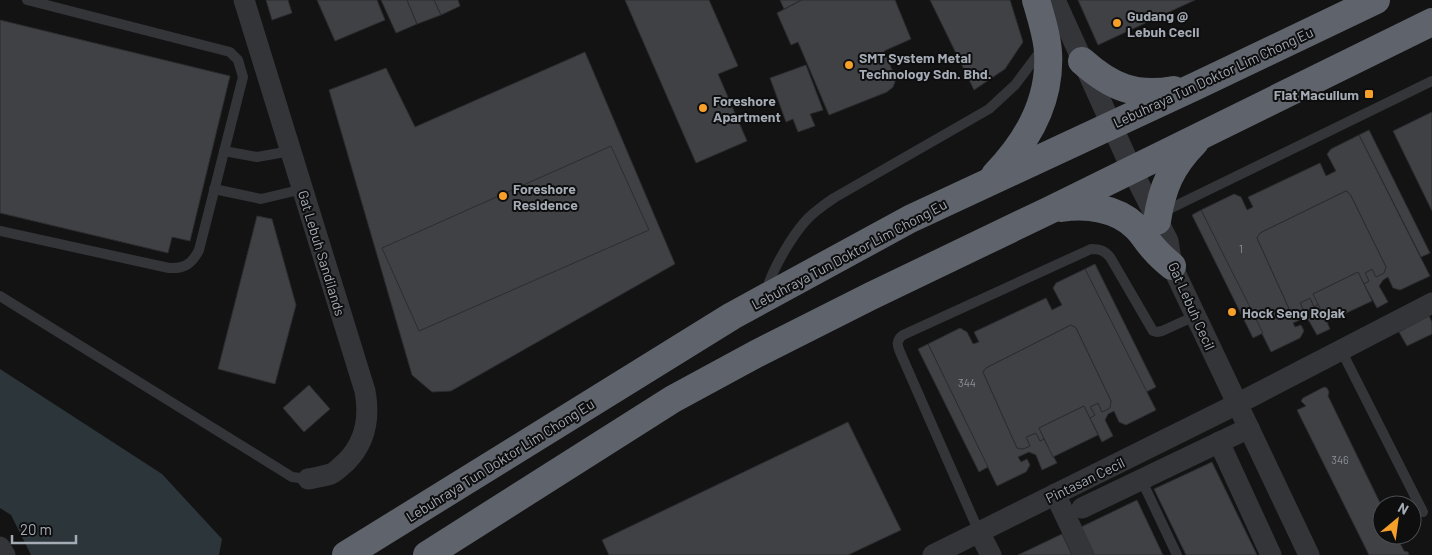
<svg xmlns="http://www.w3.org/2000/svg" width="1432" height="555" font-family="Barlow,sans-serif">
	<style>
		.water { fill: #2b353a }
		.building { fill: #3f4144; stroke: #2d2d30 }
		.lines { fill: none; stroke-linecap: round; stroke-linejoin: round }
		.lane { stroke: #343539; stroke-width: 10 }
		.street { stroke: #343539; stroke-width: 21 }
		.highway { stroke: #5f636b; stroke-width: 28 }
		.poi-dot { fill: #f69f29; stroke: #0e0e0f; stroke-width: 2 }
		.labels { text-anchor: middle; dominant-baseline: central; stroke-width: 4; stroke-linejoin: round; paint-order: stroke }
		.number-label { font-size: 11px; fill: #8b9099 }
		.poi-label { font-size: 14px; font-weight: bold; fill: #a4abb5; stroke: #0e0e0f; text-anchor: start }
		.street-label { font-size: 14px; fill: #a4abb5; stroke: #0e0e0f }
	</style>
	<rect width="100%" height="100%" fill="#131314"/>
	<polygon class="water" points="0,369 162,474 222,539 219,555 31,555 11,515 0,508"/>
	<g class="building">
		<polygon points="266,0 288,0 292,13 272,20"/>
		<polygon points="317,0 377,0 385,20 335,41"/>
		<polygon points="381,0 407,0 417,24 396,33"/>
		<polygon points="407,0 434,0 441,15 417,24"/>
		<polygon points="434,0 458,0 460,6 441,15"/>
		<polygon points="625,0 709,0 738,66 718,74 747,141 696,163"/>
		<polygon points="780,0 802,0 784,9"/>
		<polygon points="802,0 895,0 911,39 884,51 896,79 893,87 887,92 829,115 798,42 791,45 777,13"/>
		<polygon points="930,0 1010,0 1023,42 1005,69 974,90"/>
		<polygon points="1078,0 1195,0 1098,45"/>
		<polygon points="0,20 230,76 190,241 172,237 168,253 0,213"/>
		<polygon points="585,52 675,264 451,391 432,392 412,375 329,90 386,68 415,127"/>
		<polygon points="806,65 823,110 810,114 815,126 798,132 793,119 786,122 770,78"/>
		<polygon points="1432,112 1432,211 1393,131"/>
		<polygon points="1369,130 1430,253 1421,257 1359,135"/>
		<polygon points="1359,135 1430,276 1400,290 1393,288 1388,277 1383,280 1379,286 1388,302 1377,308 1364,284 1369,281 1365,273 1372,269 1376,277 1384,273 1386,267 1350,194 1346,191 1260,233 1257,238 1291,313 1297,315 1304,311 1300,303 1310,298 1314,307 1319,304 1330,329 1317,335 1309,321 1304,318 1293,323 1295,327 1301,325 1304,331 1300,338 1271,352 1201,210 1234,194 1241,197 1247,210 1253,207 1248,197 1320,163 1326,176 1336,171 1327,154 1331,149"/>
		<polygon points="611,146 649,230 419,331 382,248"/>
		<polygon points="1346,191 1350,194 1386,267 1384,273 1376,277 1372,269 1365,273 1369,281 1364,284 1358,272 1313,294 1319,304 1314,307 1310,298 1300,303 1304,311 1297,315 1291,313 1257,238 1260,233"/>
		<polygon points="1201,210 1263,333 1253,338 1192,215"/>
		<polygon points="257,216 272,219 296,305 275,384 218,369"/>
		<polygon points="1095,264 1156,387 1146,392 1085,269"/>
		<polygon points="1085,269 1156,410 1126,425 1119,422 1114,411 1108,414 1105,420 1113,436 1102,442 1090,418 1095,415 1090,407 1098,403 1102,412 1110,408 1111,401 1076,328 1071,325 986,368 983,372 1017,448 1023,449 1030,446 1026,437 1036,433 1040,441 1044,439 1057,463 1042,470 1036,455 1029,452 1018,457 1021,462 1027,459 1030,465 1026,472 997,486 928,344 960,328 967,332 973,344 979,342 974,332 1046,298 1052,310 1062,305 1053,288 1056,283"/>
		<polygon points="1358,272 1372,301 1327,322 1313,294"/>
		<polygon points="1429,316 1432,322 1432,334 1407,346 1399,332"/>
		<polygon points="1071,325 1076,328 1111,401 1110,408 1102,412 1098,403 1090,407 1095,415 1090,418 1084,406 1039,428 1044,439 1040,441 1036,433 1026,437 1030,446 1023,449 1017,448 983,372 986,368"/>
		<polygon points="928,344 988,467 979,472 918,349"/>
		<polygon points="309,385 330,409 304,432 283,408"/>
		<polygon points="1324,387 1327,388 1329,392 1328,396 1382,507 1382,535 1396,535 1404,551 1408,552 1409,555 1369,555 1297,410 1306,406 1301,401 1303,398"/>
		<polygon points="1084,406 1098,435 1053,457 1039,428"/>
		<polygon points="848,422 901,530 848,555 609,555 602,540"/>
		<polygon points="1212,462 1257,555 1186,555 1154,489"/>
		<polygon points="1137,500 1163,555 1094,555 1081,527"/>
		<polygon points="1062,534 1072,555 1018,555"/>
	</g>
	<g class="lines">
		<g class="lane">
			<polyline points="224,151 257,157 291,151"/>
			<polyline points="214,189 261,199 303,189"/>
			<polyline points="1163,212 1432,81"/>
			<path d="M0 231 169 268C184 269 192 264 199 250L243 77 238 60 230 52 27 0"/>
			<path d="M766 292C772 269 796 227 815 212 821 207 828 202 834 198L989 109 1015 85 1042 49"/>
			<polyline points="0,296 292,477 308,479"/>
			<polyline points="1341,350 1423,512"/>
			<polyline points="1141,479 1177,555"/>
			<path d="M979 532 900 352C897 345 896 340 903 335L1091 249C1099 249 1104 250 1110 257L1153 331 1157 332 1162 331 1195 316"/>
		</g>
		<g class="street">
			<path d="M244 0 365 391C370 418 366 442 346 462 341 466 336 472 331 474 323 476 315 478 308 479"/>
			<polyline points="1055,0 1132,170 1168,241 1172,266 1309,555"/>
			<polyline points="1219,442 1271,555"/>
			<polyline points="1055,494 1084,555"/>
			<polyline points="1082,508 1249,428"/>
			<polyline points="979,532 991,555"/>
			<polyline points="0,547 5,555"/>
			<polyline points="933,555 1237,404 1432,303"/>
		</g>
		<g class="highway">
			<path d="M1082 61C1111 87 1135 97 1174 90"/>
			<path d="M995 175C1027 142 1051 100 1048 52 1047 35 1041 17 1036 0"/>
			<path d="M1061 208C1087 204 1116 208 1135 226 1143 233 1147 242 1155 250 1160 256 1166 261 1172 266"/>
			<path d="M1157 221C1162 188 1171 166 1195 142"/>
			<polyline points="346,555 732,316 910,219 1196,86 1376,0"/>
			<polyline points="427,555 673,399 756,354 871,296 1050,210 1432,22"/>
		</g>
	</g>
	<g class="poi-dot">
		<circle cx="1117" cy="23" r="5"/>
		<circle cx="849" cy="65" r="5"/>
		<rect x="1364" y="89" width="10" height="10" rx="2.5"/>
		<circle cx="703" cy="108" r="5"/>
		<circle cx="503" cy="196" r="5"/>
		<circle cx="1232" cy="312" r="5"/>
	</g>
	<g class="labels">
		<g class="number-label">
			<text x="1241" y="248">1</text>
			<text x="967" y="382">344</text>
			<text x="1340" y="459">346</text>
		</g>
		<g class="poi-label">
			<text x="1127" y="15">Gudang @<tspan x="1127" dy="16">Lebuh Cecil</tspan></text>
			<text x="859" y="57">SMT System Metal<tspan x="859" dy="16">Technology Sdn. Bhd.</tspan></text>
			<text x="1359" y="94" text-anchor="end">Flat Macullum</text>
			<text x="713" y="100">Foreshore<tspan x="713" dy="16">Apartment</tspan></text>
			<text x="513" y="188">Foreshore<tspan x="513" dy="16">Residence</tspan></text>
			<text x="1242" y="312">Hock Seng Rojak</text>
		</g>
		<g class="street-label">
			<text transform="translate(1213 77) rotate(-25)">Lebuhraya Tun Doktor Lim Chong Eu</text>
			<text transform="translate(322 253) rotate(73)">Gat Lebuh Sandilands</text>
			<text transform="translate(849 254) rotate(-28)">Lebuhraya Tun Doktor Lim Chong Eu</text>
			<text transform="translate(1192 306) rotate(66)">Gat Lebuh Cecil</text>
			<text transform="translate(500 460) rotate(-32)">Lebuhraya Tun Doktor Lim Chong Eu</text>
			<text transform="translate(1085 480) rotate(-26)">Pintasan Cecil</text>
		</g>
	</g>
	<g transform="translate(1397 520) rotate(29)"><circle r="24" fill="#0e0e0f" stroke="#4a4d51"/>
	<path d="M0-4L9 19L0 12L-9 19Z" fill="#f69f29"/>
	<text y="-8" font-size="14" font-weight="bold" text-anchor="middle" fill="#a4abb5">N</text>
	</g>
	<path d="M12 535v8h64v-8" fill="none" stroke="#a4abb5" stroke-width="2.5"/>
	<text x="20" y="535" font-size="15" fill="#a4abb5" stroke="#0e0e0f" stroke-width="4" paint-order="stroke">20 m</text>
</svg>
